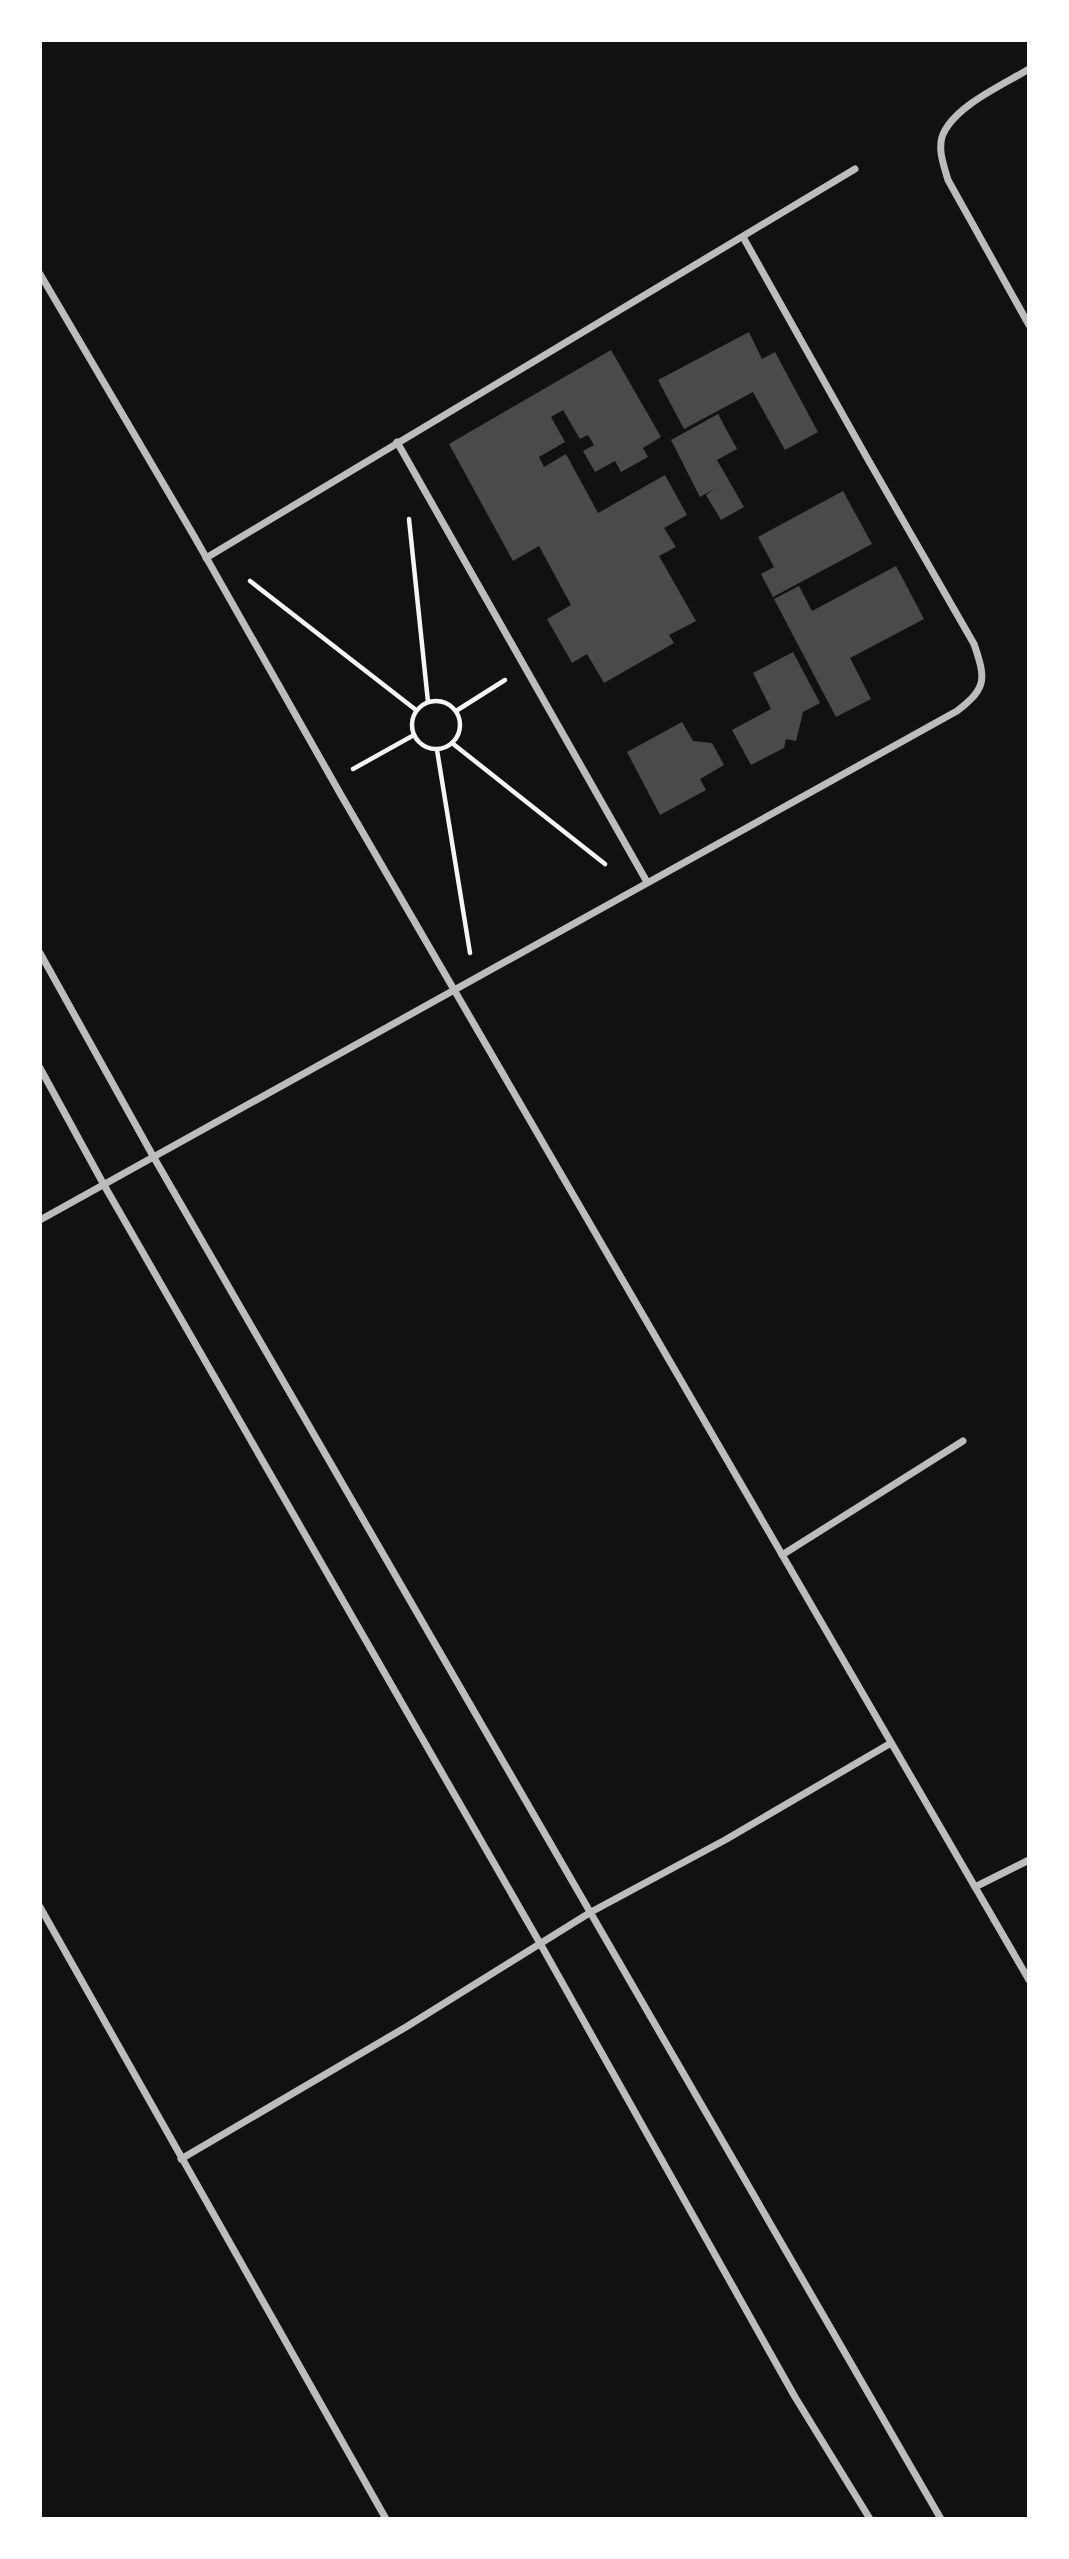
<svg xmlns="http://www.w3.org/2000/svg" width="1069" height="2559" font-family="'Titillium Web',sans-serif">
	<style>
		.building { fill: #4a4a4a }
		.lines { fill: none; stroke-linecap: round; stroke-linejoin: round }
		.path { stroke: #f5f5f5; stroke-width: 4.5 }
		.minor { stroke: #bcbcbc; stroke-width: 7 }
	</style>
	<rect width="100%" height="100%" fill="#111"/>
	<g class="building">
		<polygon points="749,332 762,359 775,352 818,432 785,450 753,392 684,429 658,380"/>
		<polygon points="611,350 661,437 643,448 648,457 621,472 615,461 595,472 583,451 594,445 588,435 580,439 563,410 551,417 565,442 539,457 544,467 566,454 598,513 665,475 687,515 664,528 676,547 659,556 696,621 669,635 674,643 604,683 587,654 572,663 547,619 571,605 539,546 513,561 449,444"/>
		<polygon points="718,414 737,449 717,460 744,507 721,520 706,495 714,489 700,497 671,440"/>
		<polygon points="843,491 872,544 773,597 761,574 774,567 758,537"/>
		<polygon points="896,566 924,619 850,658 871,699 836,717 774,599 799,586 812,611"/>
		<polygon points="793,652 820,703 803,712 796,741 786,739 784,748 751,765 732,730 771,709 753,673"/>
		<polygon points="682,722 693,741 712,743 724,765 700,779 706,790 660,815 627,752"/>
	</g>
	<g class="lines">
		<g class="path">
			<polyline points="409,519 428,702"/>
			<polyline points="250,581 416,710"/>
			<circle cx="436" cy="725" r="24"/>
			<polyline points="456,711 505,680"/>
			<polyline points="452,743 605,864"/>
			<polyline points="437,750 470,953"/>
			<polyline points="353,769 414,735"/>
		</g>
		<g class="minor">
			<path d="M1029 69C1003 85 952 107 942 137 938 151 944 166 948 180L1029 325"/>
			<polyline points="40,274 194,536 341,795 1029,1980"/>
			<polyline points="397,442 647,882"/>
			<polyline points="206,558 855,169"/>
			<polyline points="40,953 153,1156 941,2519"/>
			<polyline points="40,1068 104,1185 541,1945 795,2397 870,2519"/>
			<path d="M40 1220 957 711C987 688 986 679 974 644L866 456 743 237"/>
			<polyline points="782,1555 963,1441"/>
			<polyline points="975,1887 1029,1860"/>
			<polyline points="40,1907 386,2519"/>
			<polyline points="181,2159 406,2027 591,1912 725,1840 891,1743"/>
		</g>
	</g>
	<rect width="1069" height="2559" fill="none" stroke="#ffffff" stroke-width="84"/>
</svg>
